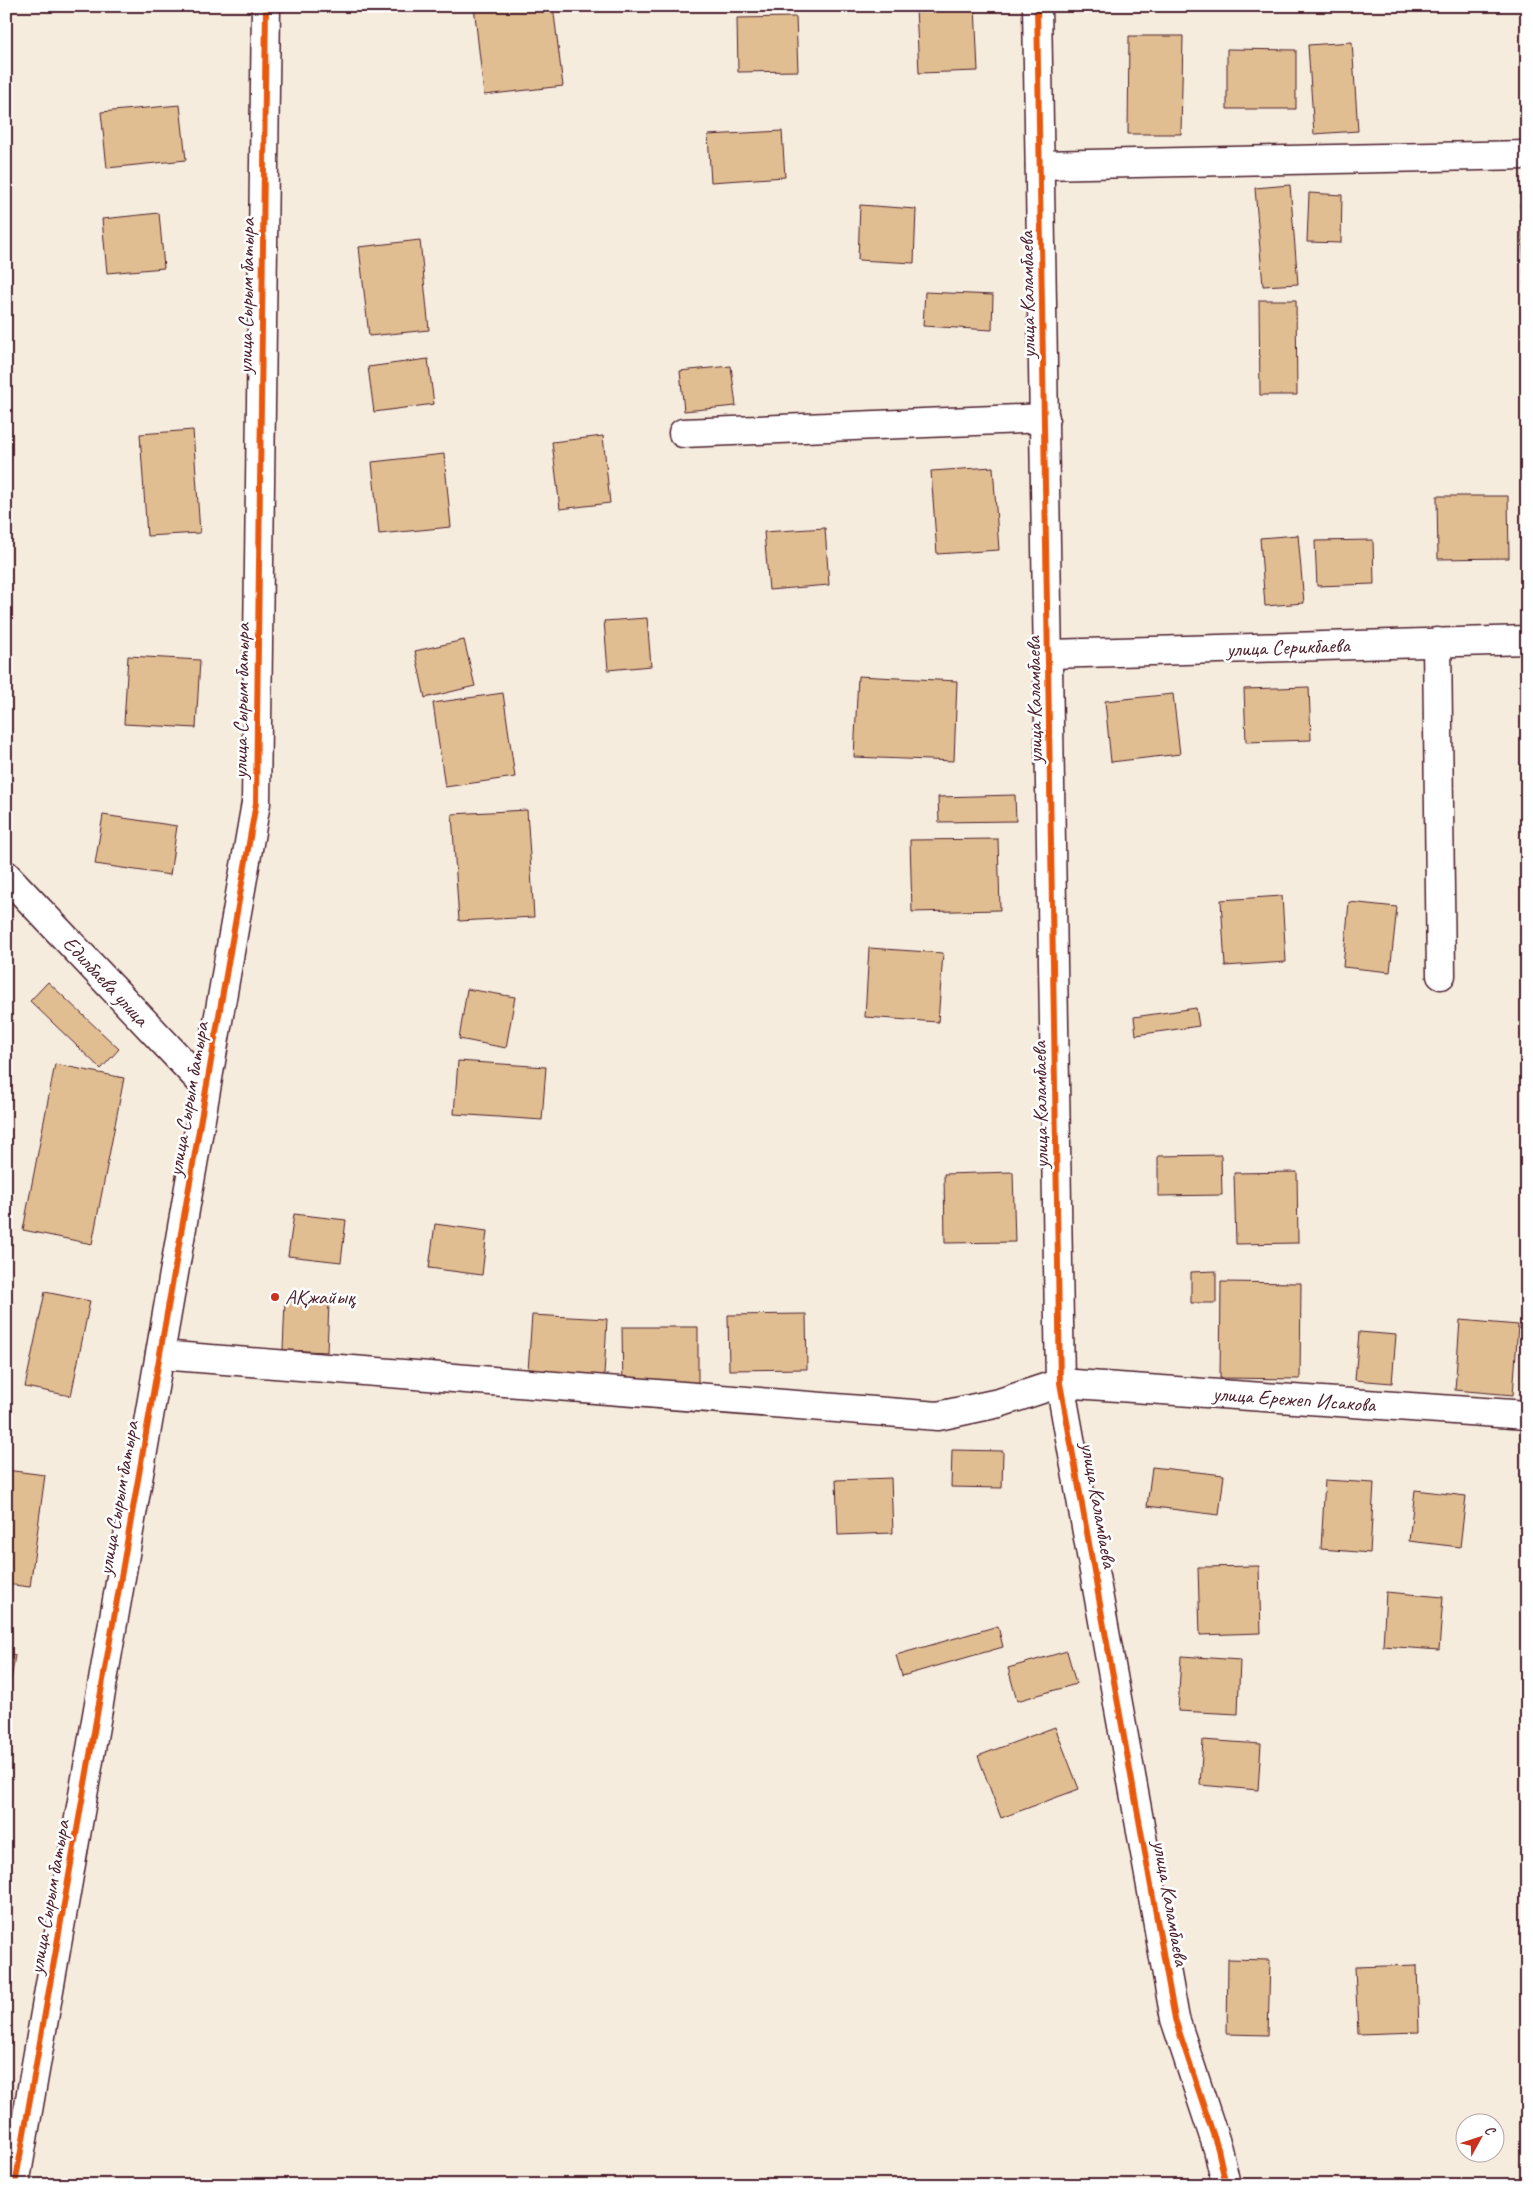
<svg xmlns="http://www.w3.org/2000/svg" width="1533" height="2191" font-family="Caveat,sans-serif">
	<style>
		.building { fill: #e1be92; stroke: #4a1f2b }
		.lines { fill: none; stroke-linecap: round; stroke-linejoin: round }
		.street-casing { stroke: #4a1f2b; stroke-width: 31 }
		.secondary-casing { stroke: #4a1f2b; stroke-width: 31 }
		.street { stroke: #fff; stroke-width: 28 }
		.secondary { stroke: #fff; stroke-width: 28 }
		.cycleway-casing { stroke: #fff; stroke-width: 9 }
		.cycleway { stroke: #e8590c; stroke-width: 6 }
		.poi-dot { fill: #c8321e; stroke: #fff; stroke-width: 2 }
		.labels { text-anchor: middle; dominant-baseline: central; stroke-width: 5; stroke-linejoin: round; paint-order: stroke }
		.street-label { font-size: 21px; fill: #4a1f2b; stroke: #fff }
		.poi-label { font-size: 21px; fill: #4a1f2b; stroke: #fff; text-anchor: start }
	</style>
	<rect width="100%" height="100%" fill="#f6ecde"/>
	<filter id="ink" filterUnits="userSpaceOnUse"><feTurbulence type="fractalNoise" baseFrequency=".02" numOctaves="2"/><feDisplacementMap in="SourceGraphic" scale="10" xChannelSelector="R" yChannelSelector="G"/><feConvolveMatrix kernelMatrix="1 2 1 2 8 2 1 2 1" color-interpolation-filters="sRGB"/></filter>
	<g filter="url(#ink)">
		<g class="building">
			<polygon points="474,6 553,6 563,86 484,95"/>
			<polygon points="975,6 978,71 919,73 916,8"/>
			<polygon points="796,17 798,71 738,72 737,18"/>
			<polygon points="1129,36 1183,36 1181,134 1128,134"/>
			<polygon points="1352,42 1358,131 1314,134 1308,45"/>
			<polygon points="1227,49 1296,50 1296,109 1227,109"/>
			<polygon points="180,105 186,160 107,168 101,112"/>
			<polygon points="782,131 785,177 711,182 708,135"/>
			<polygon points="1290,185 1298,284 1263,286 1255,188"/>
			<polygon points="1309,193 1342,195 1341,243 1307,242"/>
			<polygon points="1520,203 1527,203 1527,287 1525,287"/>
			<polygon points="860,205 916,209 914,263 858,260"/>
			<polygon points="159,213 164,268 107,273 102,219"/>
			<polygon points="420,240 429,330 369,336 359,247"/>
			<polygon points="925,292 993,295 992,330 923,326"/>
			<polygon points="1259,300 1296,300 1297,395 1260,395"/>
			<polygon points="428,359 434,404 374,412 368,367"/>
			<polygon points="731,366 736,406 684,411 680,371"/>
			<polygon points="193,430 200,533 147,536 140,434"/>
			<polygon points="603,436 610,503 560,509 552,442"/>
			<polygon points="444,454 451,527 379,534 372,462"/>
			<polygon points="993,467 999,550 937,554 931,471"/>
			<polygon points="1437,496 1508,496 1509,558 1438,559"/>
			<polygon points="825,528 829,585 769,590 764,532"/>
			<polygon points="1298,535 1304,603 1265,606 1260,538"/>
			<polygon points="1373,540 1374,584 1317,586 1315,541"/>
			<polygon points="647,618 651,666 608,670 604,621"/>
			<polygon points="464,640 475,686 425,698 415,651"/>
			<polygon points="128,656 200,660 196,728 124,724"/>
			<polygon points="858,676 957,681 954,761 854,757"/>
			<polygon points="1309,687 1311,740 1246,742 1244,689"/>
			<polygon points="503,693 515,777 445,787 433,703"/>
			<polygon points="1173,694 1180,754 1111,762 1105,701"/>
			<polygon points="1015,795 1016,821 939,822 938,797"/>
			<polygon points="527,810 534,917 459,921 452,814"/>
			<polygon points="103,815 177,826 170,875 95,864"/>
			<polygon points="998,839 1000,910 912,912 910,840"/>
			<polygon points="1282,896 1286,962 1225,966 1221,900"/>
			<polygon points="1349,902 1397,907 1390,972 1343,967"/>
			<polygon points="869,948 943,953 938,1022 865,1017"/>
			<polygon points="48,982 119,1049 101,1069 30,1001"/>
			<polygon points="467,989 515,997 506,1048 459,1039"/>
			<polygon points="1196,1008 1199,1026 1136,1035 1134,1017"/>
			<polygon points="458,1061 546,1067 542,1120 454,1114"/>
			<polygon points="55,1064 124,1078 92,1244 23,1230"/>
			<polygon points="1221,1155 1222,1195 1158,1196 1158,1156"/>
			<polygon points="1013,1172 1015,1242 945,1243 944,1174"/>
			<polygon points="1297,1172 1298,1243 1236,1244 1234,1173"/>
			<polygon points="294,1214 346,1220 341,1262 288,1256"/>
			<polygon points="435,1224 487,1231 482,1275 429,1268"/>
			<polygon points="1216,1271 1216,1303 1191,1303 1191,1272"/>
			<polygon points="1221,1282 1301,1283 1300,1379 1220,1378"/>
			<polygon points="45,1292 90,1301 71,1396 25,1387"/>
			<polygon points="285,1301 329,1303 327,1352 283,1350"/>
			<polygon points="806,1314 807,1369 729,1370 728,1315"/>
			<polygon points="532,1315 607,1319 604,1376 528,1371"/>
			<polygon points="1460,1320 1518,1325 1513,1395 1455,1390"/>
			<polygon points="622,1327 698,1327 698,1389 623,1390"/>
			<polygon points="1359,1332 1396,1335 1392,1383 1355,1380"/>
			<polygon points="952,1450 1003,1451 1002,1488 951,1487"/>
			<polygon points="1152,1467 1224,1475 1219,1515 1147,1506"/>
			<polygon points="6,1470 45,1475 30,1587 6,1584"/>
			<polygon points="891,1478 893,1533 838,1535 836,1480"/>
			<polygon points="1325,1480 1374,1483 1370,1553 1321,1549"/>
			<polygon points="1415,1490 1466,1496 1460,1547 1409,1541"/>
			<polygon points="1259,1566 1261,1633 1200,1635 1198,1567"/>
			<polygon points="1386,1592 1443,1597 1439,1650 1383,1646"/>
			<polygon points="998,1626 1003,1647 902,1676 896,1655"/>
			<polygon points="1067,1651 1076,1684 1017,1701 1008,1668"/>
			<polygon points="6,1653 15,1655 6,1713"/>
			<polygon points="1181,1656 1240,1660 1238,1714 1178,1711"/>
			<polygon points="1055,1727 1079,1789 1001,1818 978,1756"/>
			<polygon points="1203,1740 1261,1744 1258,1790 1200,1785"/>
			<polygon points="1228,1959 1270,1960 1268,2035 1227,2034"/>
			<polygon points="1417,1965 1419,2032 1358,2034 1355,1967"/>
		</g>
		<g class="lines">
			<defs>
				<g id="street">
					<polyline points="1037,6 1060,1383 1175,2019 1218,2149 1226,2185"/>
					<polyline points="1040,165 1527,155"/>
					<polyline points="683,433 1045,418"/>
					<polyline points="1437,642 1441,975"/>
					<polyline points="1050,654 1527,640"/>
					<polyline points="160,1355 938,1416 999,1403 1060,1383 1527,1415"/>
				</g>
				<g id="secondary">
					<polyline points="6,875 206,1087"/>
					<polyline points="15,2185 256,803 266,6"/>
				</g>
			</defs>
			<use href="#street" class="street-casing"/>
			<use href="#secondary" class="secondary-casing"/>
			<use href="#street" class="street"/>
			<use href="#secondary" class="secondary"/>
			<defs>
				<g id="cycleway">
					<polyline points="1037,6 1060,1383 1175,2019 1218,2149 1226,2185"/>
					<polyline points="15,2185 256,803 266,6"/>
				</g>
			</defs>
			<use href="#cycleway" class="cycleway-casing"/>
			<use href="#cycleway" class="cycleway"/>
		</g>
	</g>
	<circle class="poi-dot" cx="275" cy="1297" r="5"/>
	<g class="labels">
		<g class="street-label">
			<text transform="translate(1027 295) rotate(-91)">улица Каламбаева</text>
			<text transform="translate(246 296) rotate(-89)">улица Сырым батыра</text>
			<text transform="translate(1288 647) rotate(-2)">улица Серикбаева</text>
			<text transform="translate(1034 700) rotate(-91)">улица Каламбаева</text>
			<text transform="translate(241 701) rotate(-89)">улица Сырым батыра</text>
			<text transform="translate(106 981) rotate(47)">Едилбаева улица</text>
			<text transform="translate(188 1099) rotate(-80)">улица Сырым батыра</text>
			<text transform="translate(1040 1105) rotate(-91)">улица Каламбаева</text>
			<text transform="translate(1294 1399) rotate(4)">улица Ережеп Исакова</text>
			<text transform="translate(118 1498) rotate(-80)">улица Сырым батыра</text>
			<text transform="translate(1099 1505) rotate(80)">улица Каламбаева</text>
			<text transform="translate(49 1897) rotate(-80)">улица Сырым батыра</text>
			<text transform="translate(1171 1903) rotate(80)">улица Каламбаева</text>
		</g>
		<g class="poi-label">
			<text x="285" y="1297">АҚжайық</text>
		</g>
	</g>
	<rect width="1533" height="2191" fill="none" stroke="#fff" stroke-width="25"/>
	<rect x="12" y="12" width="1508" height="2166" fill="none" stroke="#4a1f2b" stroke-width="2" filter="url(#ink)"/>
	<g transform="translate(1480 2138) rotate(50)"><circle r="24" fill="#ffffff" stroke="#b7a5aa"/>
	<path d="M0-4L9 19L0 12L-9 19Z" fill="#c8321e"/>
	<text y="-8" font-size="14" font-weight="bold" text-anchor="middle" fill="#4a1f2b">С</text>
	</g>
</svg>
